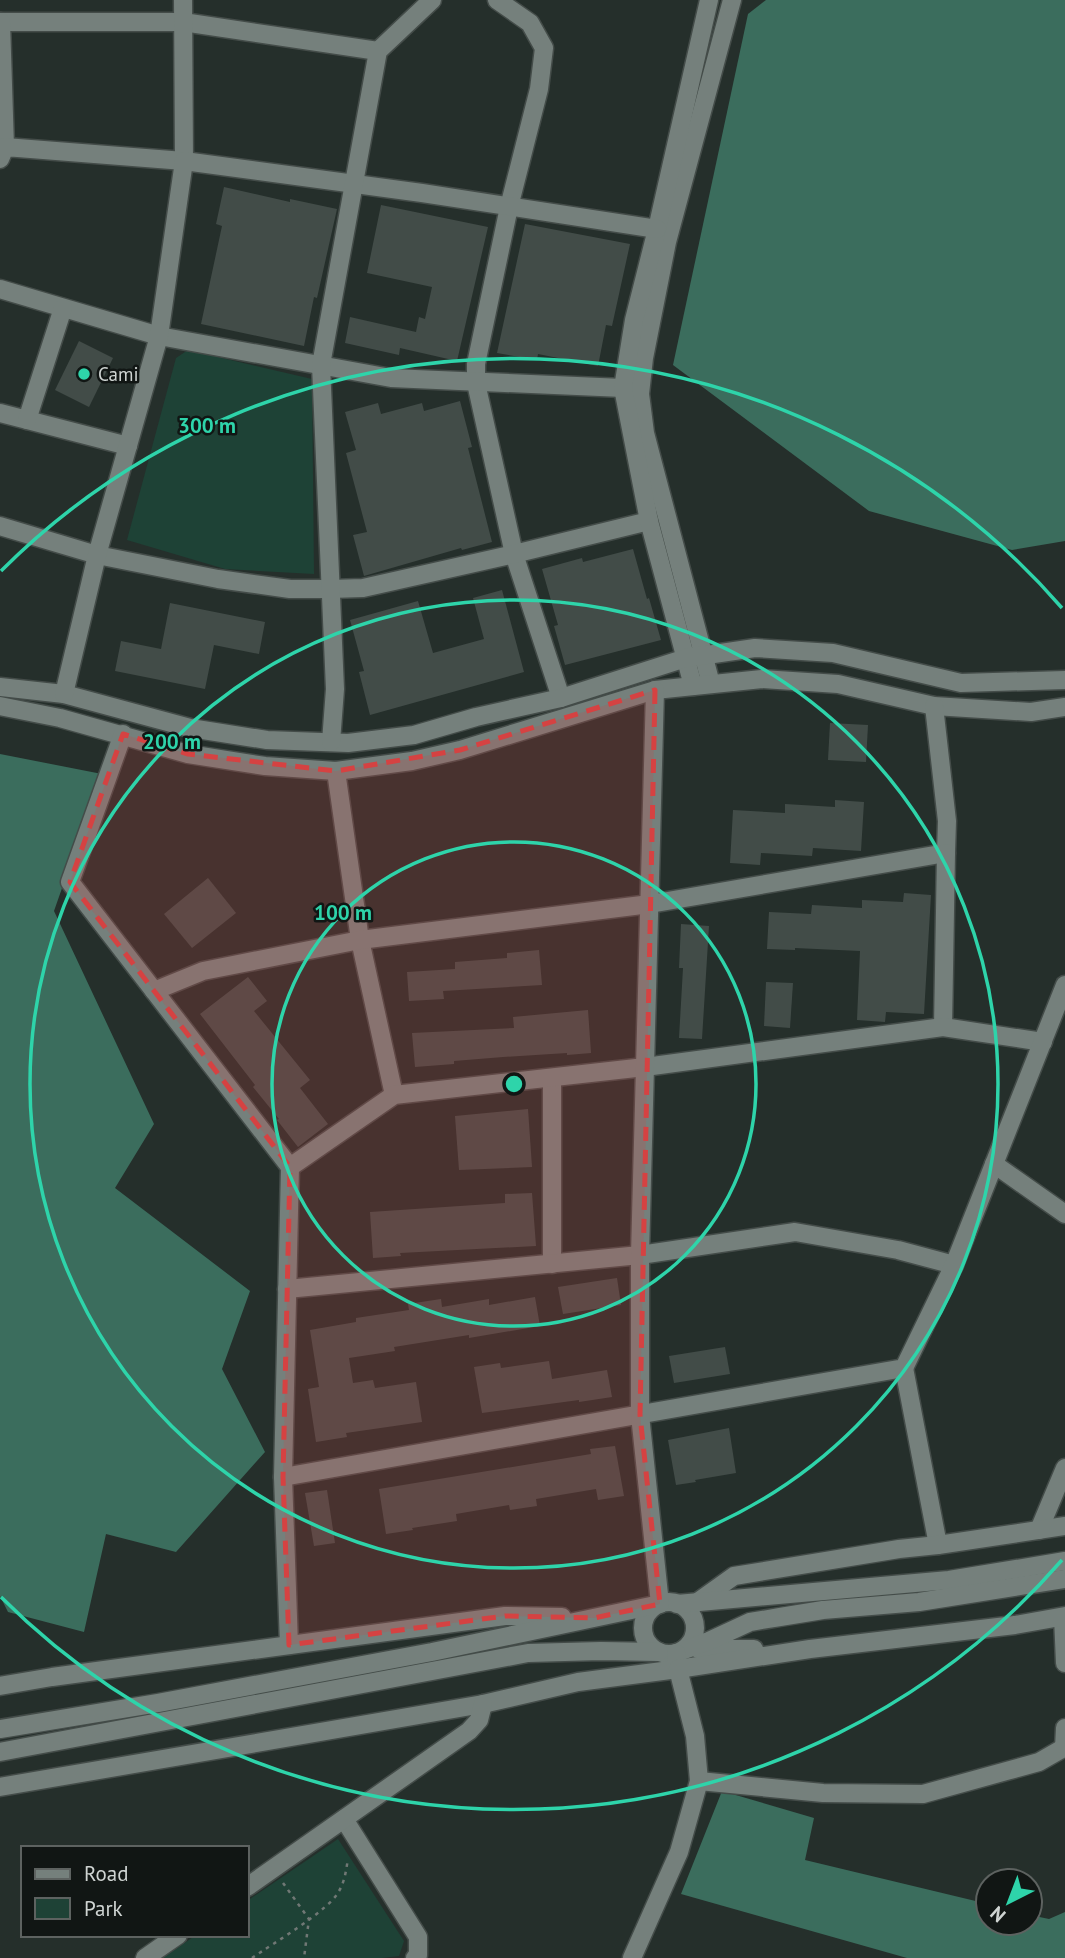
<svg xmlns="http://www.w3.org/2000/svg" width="1065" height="1958" font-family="'PT Sans',sans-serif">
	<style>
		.green { fill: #1e4236 }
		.forest { fill: #3b6d5d }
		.building { fill: #424c48 }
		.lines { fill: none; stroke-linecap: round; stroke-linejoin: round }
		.minor-casing { stroke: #444c49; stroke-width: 21 }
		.path { stroke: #707875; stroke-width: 2.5; stroke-dasharray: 3.5 5; stroke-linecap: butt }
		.minor { stroke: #75807c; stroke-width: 18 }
		.marked { fill: #d54242; fill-opacity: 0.2; stroke: #d54242; stroke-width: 5; stroke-dasharray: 14 9; stroke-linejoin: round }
		.ring { fill: none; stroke: #2ed4aa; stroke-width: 3.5 }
		.poi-dot { fill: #2ed4aa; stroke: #111614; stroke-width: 2.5 }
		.labels { text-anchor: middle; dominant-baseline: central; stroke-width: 5; stroke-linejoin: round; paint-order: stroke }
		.poi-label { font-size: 19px; fill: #cfd4d2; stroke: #111614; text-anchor: start }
		.centre { fill: #2ed4aa; stroke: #111614; stroke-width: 3.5 }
		.ring-label { font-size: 21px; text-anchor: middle; font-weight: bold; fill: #2ed4aa; stroke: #111614; stroke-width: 5; stroke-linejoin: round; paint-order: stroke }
	</style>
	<rect width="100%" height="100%" fill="#252f2b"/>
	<g class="green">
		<polygon points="188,350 312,379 314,574 225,569 127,540 176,358"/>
		<polygon points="338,1839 404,1941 399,1956 382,1958 163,1958 196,1935 247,1935 247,1901"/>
	</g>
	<g class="forest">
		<polygon points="766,0 1065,0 1065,541 1012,550 869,511 673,365 748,14"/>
		<polygon points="0,754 102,774 54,911 154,1124 115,1188 250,1291 222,1369 265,1452 176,1552 106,1534 84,1632 8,1612 0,1596"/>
		<polygon points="722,1791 814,1818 805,1860 988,1904 988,1923 1030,1923 1030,1915 1049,1919 1065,1912 1065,1958 907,1958 681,1894"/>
	</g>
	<g class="building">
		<polygon points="224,187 290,202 290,199 337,209 317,298 314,297 304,346 201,324 222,226 216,224"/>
		<polygon points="381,205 488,227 457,361 400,348 399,355 345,343 350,317 416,332 419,317 425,319 432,287 367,273"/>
		<polygon points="525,224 630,244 612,326 606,325 598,366 538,354 537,360 497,353"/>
		<polygon points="79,341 113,358 89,407 55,390"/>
		<polygon points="460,401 472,447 468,448 492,542 462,550 461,548 364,576 353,535 367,532 346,453 356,450 345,412 378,403 381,414 422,403 424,411"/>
		<polygon points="633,549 647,599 649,598 661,640 565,665 554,626 558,625 542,569 582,558 583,562"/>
		<polygon points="502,590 524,672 370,715 359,672 364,671 350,620 418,601 433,653 484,639 473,598"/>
		<polygon points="170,603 265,622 259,654 214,645 205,689 115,671 121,641 161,649"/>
		<polygon points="830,723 868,725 866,762 828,760"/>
		<polygon points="835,800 864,802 861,851 813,848 812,856 761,853 760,865 730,863 733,810 785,813 785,804 835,807"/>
		<polygon points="208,878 236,913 192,948 164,914"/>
		<polygon points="904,893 931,895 924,1014 886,1012 885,1022 857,1020 860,951 795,948 795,950 767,949 769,912 811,914 812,905 862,908 862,900 903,902"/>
		<polygon points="681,924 709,926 702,1039 679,1038 683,968 679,968"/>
		<polygon points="539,950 542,985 443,991 444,999 409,1001 407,972 455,969 455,962 507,958 507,953"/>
		<polygon points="248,977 267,1001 254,1011 310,1080 300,1088 328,1124 298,1147 277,1120 279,1119 253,1087 255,1085 200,1014"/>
		<polygon points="766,982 793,983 790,1028 764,1026"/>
		<polygon points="588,1010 591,1053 567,1055 567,1053 503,1057 454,1061 454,1064 415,1067 412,1033 514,1028 513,1017"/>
		<polygon points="528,1109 532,1167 459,1170 455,1116"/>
		<polygon points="532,1193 536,1246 400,1253 401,1256 373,1258 370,1212 505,1203 505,1194"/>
		<polygon points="617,1278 621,1305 563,1314 558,1287"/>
		<polygon points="535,1297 540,1326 469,1338 469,1335 394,1347 395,1351 349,1358 353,1383 373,1380 375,1388 416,1382 422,1422 346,1433 347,1437 316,1442 308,1389 319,1387 310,1330 356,1322 356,1318 409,1310 408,1304 441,1299 442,1307 489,1299 489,1305"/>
		<polygon points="725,1347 730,1374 674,1383 669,1356"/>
		<polygon points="549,1361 552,1379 607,1370 612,1397 579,1402 579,1400 482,1413 474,1367 500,1363 501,1368"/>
		<polygon points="729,1428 736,1473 695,1480 696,1482 676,1485 668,1440"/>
		<polygon points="615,1446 624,1496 598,1500 596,1489 536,1499 537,1506 510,1510 509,1505 456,1514 457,1521 412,1528 413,1530 386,1534 379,1489 591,1454 590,1449"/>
		<polygon points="327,1490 335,1543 314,1546 305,1493"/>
	</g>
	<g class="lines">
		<defs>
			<g id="minor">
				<polyline points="497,0 530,23 544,48 539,89 509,207 476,364 476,383 514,554 561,698"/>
				<polyline points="0,22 183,22 378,51"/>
				<polyline points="0,146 5,147 1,22"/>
				<polyline points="0,159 5,147 184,161 183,0"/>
				<polyline points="0,289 159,336 391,378 623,388"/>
				<polyline points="0,413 128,446"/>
				<polyline points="27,420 63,308"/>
				<polyline points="0,526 97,555 218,579 290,589 330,589 363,588 514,554 649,521"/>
				<polyline points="711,684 645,433 640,394 644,358 667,242 732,0"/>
				<polyline points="693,686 649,521 623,388 634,320 657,229 709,0"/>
				<polyline points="0,687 64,694 190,728 267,740 348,743 414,735 476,717 561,698 686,658 755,648 833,653 961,683 1065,680"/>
				<polyline points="64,694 97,555 159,336 184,161 422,193 657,229"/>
				<polyline points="0,706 60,718 188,754 265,766 336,771 412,761 460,750 655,690 762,679 838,684 934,706 1031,712 1065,707"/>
				<polyline points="123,734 70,882 290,1167 283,1477 289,1645"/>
				<polyline points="331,742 335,689 321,365 378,51 432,0"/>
				<polyline points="336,771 360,940 394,1095"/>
				<polyline points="154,991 203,971 360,940 650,904 946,853 947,821 934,706"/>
				<polyline points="943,1027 946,853"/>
				<polyline points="552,1078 552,1264"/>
				<polyline points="994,1164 1065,1214"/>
				<polyline points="290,1167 394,1095 645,1067 943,1027 1043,1042"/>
				<polyline points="287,1289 640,1255 795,1232 898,1250 954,1265"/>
				<polyline points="904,1368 938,1545"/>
				<polyline points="283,1477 904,1368 954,1265 1065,985"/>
				<polyline points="1039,1530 1065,1468"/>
				<polyline points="699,1601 734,1576 899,1549 938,1545 1065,1526"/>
				<circle cx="669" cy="1628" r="26"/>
				<polyline points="677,1604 949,1580 1065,1561"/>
				<polyline points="1063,1617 1065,1663"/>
				<polyline points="698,1649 754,1649"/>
				<polyline points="684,1650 709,1641 750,1622 780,1617 823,1610 919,1602 1065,1579"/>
				<polyline points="0,1686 52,1677 505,1616 562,1617"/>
				<polyline points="0,1729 158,1703 432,1652 660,1604 640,1415 640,1255 655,690"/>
				<polyline points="1064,1748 1065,1728"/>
				<polyline points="0,1752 528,1653 601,1651 659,1652"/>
				<polyline points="699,1781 823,1793 923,1794 1039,1762 1065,1747"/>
				<polyline points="0,1787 483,1704 578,1682 678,1669 676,1653"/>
				<polyline points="344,1819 418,1937 418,1955 415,1958"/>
				<polyline points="247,1887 469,1731 479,1720 483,1704"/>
				<polyline points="145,1958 178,1935"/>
				<polyline points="632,1958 679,1852 699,1781 695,1736 678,1669 810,1649 1015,1625 1065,1616"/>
			</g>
		</defs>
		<use href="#minor" class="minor-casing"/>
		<g class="path">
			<polyline points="283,1883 309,1919 304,1958"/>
			<path d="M252 1958C272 1944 330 1910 339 1891 345 1881 346 1870 348 1859"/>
		</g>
		<use href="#minor" class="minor"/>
	</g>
	<path class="marked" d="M655 690 640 1415 660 1604 594 1618 505 1616 289 1645 283 1477 290 1167 70 882 123 734 188 754 336 771 460 750Z"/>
	<g class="ring">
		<circle cx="514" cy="1084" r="242"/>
		<circle cx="514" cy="1084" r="484"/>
		<path d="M1062 1560A726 726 0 0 1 1 1597M1 571A726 726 0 0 1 1062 608"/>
	</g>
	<circle class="poi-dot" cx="84" cy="374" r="7"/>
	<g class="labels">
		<g class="poi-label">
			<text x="98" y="374">Cami</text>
		</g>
	</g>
	<circle cx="514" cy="1084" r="10" class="centre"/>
	<g class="ring-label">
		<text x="207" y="433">300 m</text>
		<text x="172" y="749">200 m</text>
		<text x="343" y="920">100 m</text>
	</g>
	<rect x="21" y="1846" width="228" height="91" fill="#111614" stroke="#5d6260" stroke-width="2"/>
	<rect x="35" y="1869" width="35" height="10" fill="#75807c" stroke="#5d6260" stroke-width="2"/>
	<text x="84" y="1881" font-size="21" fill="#cfd4d2">Road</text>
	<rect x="35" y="1898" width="35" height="21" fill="#1e4236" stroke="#5d6260" stroke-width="2"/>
	<text x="84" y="1916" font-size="21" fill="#cfd4d2">Park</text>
	<g transform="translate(1009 1902) rotate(222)"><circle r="33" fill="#111614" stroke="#5d6260" stroke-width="2"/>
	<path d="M0-5L12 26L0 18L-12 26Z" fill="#2ed4aa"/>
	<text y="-10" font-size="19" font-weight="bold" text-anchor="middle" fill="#cfd4d2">N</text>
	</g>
</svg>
